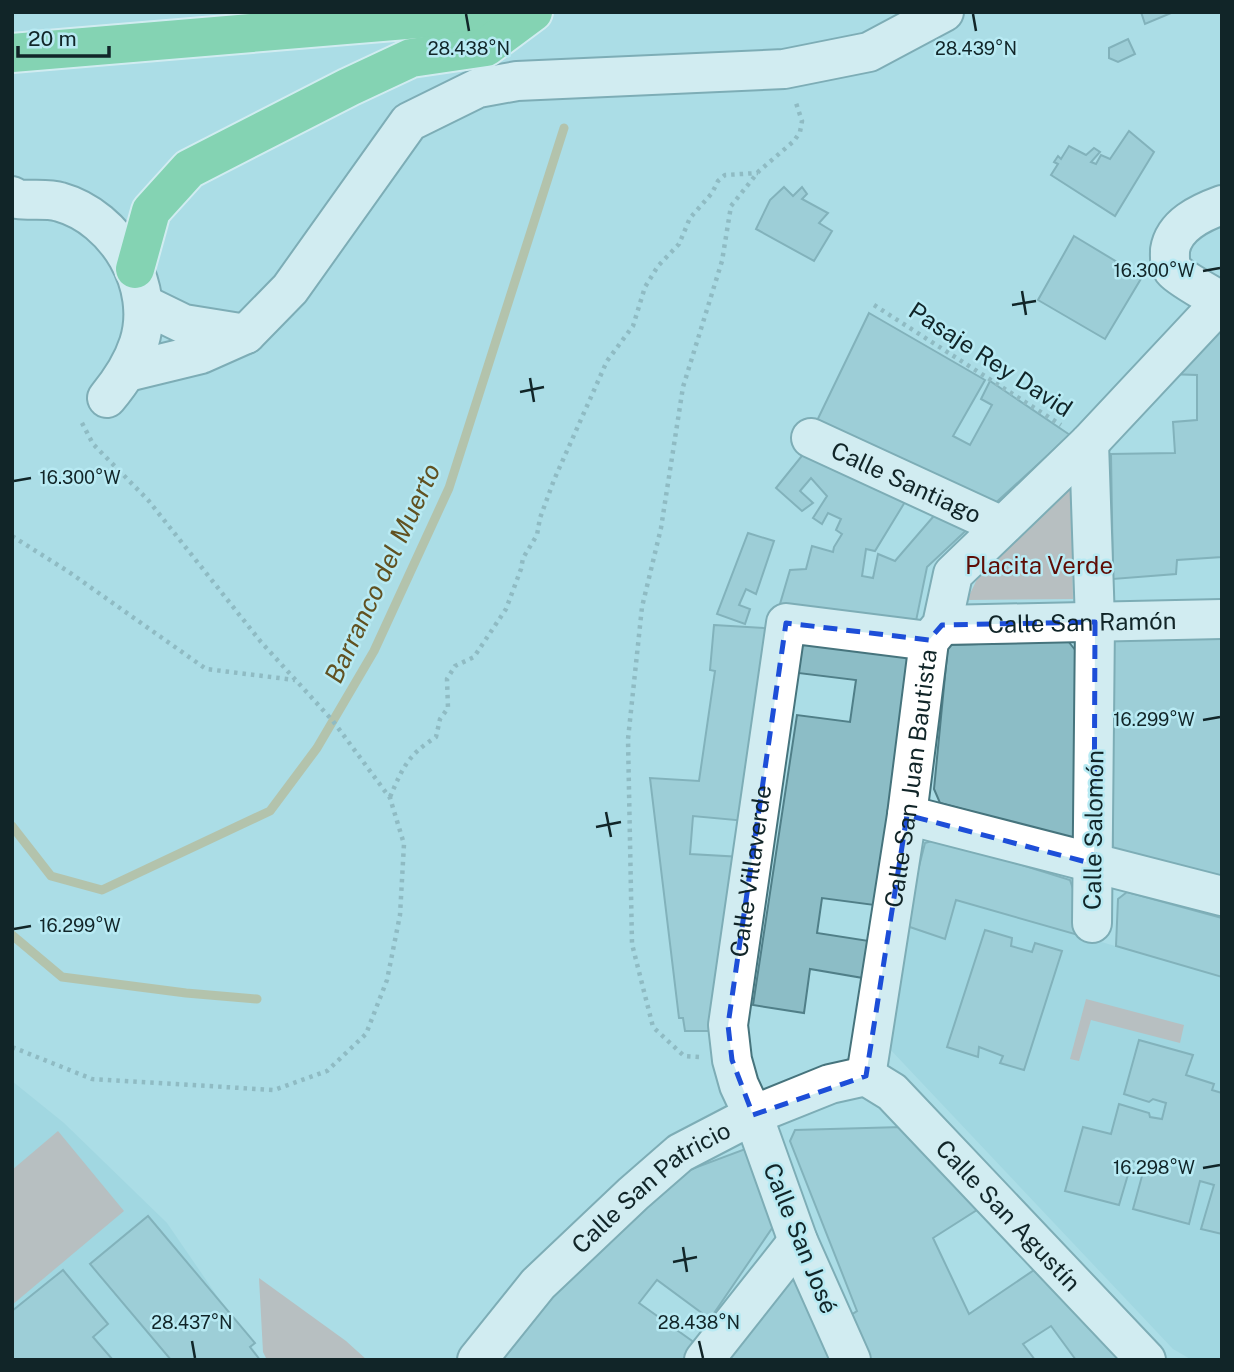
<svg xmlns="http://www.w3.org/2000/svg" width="1234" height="1372" font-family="'Public Sans',sans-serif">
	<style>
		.built { fill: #95d0db }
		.green { fill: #c59c94 }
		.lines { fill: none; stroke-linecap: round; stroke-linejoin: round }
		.stream { stroke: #bca567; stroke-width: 9 }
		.building { fill: #8cbdc6; stroke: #507f88; stroke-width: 2 }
		.minor-casing { stroke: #46747d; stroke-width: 42 }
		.highway-casing { stroke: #fff; stroke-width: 42 }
		.path { stroke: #6d939a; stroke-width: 4.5; stroke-dasharray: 3.5 5; stroke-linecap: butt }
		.minor { stroke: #fff; stroke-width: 38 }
		.highway { stroke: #54c875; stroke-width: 38 }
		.marked { fill: none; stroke: #1d4ed8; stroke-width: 5; stroke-dasharray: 14 9; stroke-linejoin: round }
		.ticks { fill: none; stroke: #112528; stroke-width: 2.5 }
		.labels { text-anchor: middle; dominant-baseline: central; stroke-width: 5; stroke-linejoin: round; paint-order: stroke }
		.street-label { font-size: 24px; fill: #112528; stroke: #b8eaf3 }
		.park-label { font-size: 24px; fill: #5f0d06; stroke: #b8eaf3 }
		.water-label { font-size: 26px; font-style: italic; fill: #615121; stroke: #b8eaf3 }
		.ticks-label { font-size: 18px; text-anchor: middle; fill: #112528; stroke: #b8eaf3; stroke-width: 5; stroke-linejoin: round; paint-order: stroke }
	</style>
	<rect width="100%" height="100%" fill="#abdde6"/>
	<g class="built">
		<polygon points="956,900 1222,977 1222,1360 1192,1360 1173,1349 888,1047 904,925 945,939"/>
		<polygon points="12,1081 64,1123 167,1223 261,1360 12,1360"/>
	</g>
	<g class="green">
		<polygon points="1071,479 1073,599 967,600 980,573 1053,504"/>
		<polygon points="1086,999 1184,1025 1180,1043 1091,1020 1079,1061 1070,1059"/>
		<polygon points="58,1131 124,1211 12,1305 12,1170"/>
		<polygon points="259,1278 346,1341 367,1360 267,1360 263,1352"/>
	</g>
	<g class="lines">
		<g class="stream">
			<polyline points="12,826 51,876 102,890 270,811 317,748 374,651 449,488 564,128"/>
			<polyline points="12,935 62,977 186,993 257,999"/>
		</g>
	</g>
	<g class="building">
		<polygon points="1141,12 1171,12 1171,13 1145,24"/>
		<polygon points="1128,39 1135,54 1118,62 1109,58 1109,48"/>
		<polygon points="1129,131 1154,152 1115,216 1051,175 1058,164 1054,162 1058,156 1061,159 1069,146 1086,155 1094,148 1100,152 1091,162 1096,164 1101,155 1110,159"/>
		<polygon points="784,187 793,196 802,187 807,194 802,199 828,213 819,223 832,231 814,261 756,229 770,200"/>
		<polygon points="1074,236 1142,277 1105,339 1038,300"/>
		<polygon points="869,313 985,380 953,436 970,445 992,405 981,399 990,381 1070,435 990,508 812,431"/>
		<polygon points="1222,313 1222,557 1177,560 1176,574 1113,579 1111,454 1175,453 1173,422 1197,420 1197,375 1168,374"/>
		<polygon points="805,452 908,497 875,551 866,549 862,576 873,578 878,554 895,561 939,510 973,524 927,567 916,621 780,604 790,570 806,569 812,546 833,552 834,547 842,534 836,530 841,519 828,513 822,524 813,518 827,496 811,478 800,491 813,503 802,511 776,488"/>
		<polygon points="748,533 774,541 756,594 746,589 739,605 750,609 745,624 717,614"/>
		<polygon points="714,625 779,629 746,821 693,816 690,854 742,857 714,1031 685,1031 683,1018 679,1018 650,778 699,781 715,671 710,670"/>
		<polygon points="1222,636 1222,881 1113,851 1110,647 1116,639"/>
		<polygon points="802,638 908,650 914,660 874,905 822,898 817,933 869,941 863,978 810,969 804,1013 753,1005 797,715 850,722 856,680 798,673"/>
		<polygon points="1068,641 1076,651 1074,839 940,803 934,789 948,645"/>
		<polygon points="938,839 1070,880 1075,895 1078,935 956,900 945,939 904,925 925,843"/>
		<polygon points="1127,892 1222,918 1222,977 1116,946 1118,899"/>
		<polygon points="985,930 1012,938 1011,946 1032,952 1035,943 1062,951 1024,1070 1000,1063 1003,1056 979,1047 978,1057 947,1047"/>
		<polygon points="1139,1040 1193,1055 1186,1075 1214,1084 1212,1090 1222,1093 1222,1234 1201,1229 1214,1185 1200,1181 1189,1224 1133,1209 1145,1165 1132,1161 1119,1205 1065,1191 1083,1127 1111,1134 1119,1104 1149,1113 1150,1117 1162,1119 1166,1103 1153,1099 1149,1102 1124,1094"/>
		<polygon points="902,1127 980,1208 933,1238 969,1314 1037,1268 1124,1360 1076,1360 1051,1326 1023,1344 1035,1360 866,1360 851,1315 857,1311 790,1141 795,1130"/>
		<polygon points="756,1145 779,1218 710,1319 657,1280 639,1303 695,1343 683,1360 495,1360 559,1283 689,1170"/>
		<polygon points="148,1216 255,1343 250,1347 260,1360 171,1360 90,1264"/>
		<polygon points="790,1264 838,1360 726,1360"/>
		<polygon points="63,1270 108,1324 93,1337 113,1360 12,1360 12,1311"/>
	</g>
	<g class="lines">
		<defs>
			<g id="minor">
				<path d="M12 196 17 199C31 201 47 198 60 202 117 218 157 286 139 343 132 365 121 381 107 398"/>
				<path d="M1221 301C1211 295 1181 279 1174 271 1169 266 1170 257 1170 250 1174 225 1200 213 1222 205"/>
				<polyline points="143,304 184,324 246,334"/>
				<polyline points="127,372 201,354 246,334 290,289 409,122 478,88 517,81 784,69 869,52 944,12"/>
				<path id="s1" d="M811 438 1002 526"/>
				<polyline points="1089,443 1095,622 1092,923"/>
				<path id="s2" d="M942 625 1222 619"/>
				<polyline points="907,815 1222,896"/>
				<path id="s3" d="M866 1076 907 815 929 641 942 625 953 574 1089 443 1222 301"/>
				<path id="s4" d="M866 1076 892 1092 1146 1360"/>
				<path id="s5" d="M477 1360 538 1284 633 1194 680 1153 753 1115 830 1084 866 1076"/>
				<polyline points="704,1360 798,1241"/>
				<path id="s6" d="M851 1360 798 1241 753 1115 739 1085 732 1060 728 1025 786 623 929 641"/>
			</g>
			<g id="highway">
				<polyline points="12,53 502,12"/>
				<polyline points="135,269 151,211 189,169 349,87 411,58 486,47 533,12"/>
			</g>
		</defs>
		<use href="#minor" class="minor-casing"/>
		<use href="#highway" class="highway-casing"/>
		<g class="path">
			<polyline points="874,305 1061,425"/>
			<polyline points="12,536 69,572 206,669 295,680"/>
			<path d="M390 797C403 767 408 755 436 737L440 719 448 708 447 679 455 666 474 657 506 609 521 569 523 558 537 535 540 518 554 480 607 361 633 326 645 287 658 266 679 244 690 218 712 193 718 181 725 175 758 173"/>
			<polyline points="12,1047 92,1079 274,1090 327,1071 366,1034 387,980 400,915 404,844 390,798 333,721 261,642 148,500 93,444 81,421"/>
			<polyline points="699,1057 684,1056 653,1027 632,944 628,739 642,607 661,528 683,387 722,261 731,206 759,171 794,141 800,132 802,121 795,100"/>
		</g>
		<use href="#minor" class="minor"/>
		<use href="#highway" class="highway"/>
	</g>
	<path d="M0 0H1234V1372H0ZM1095 622 1094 864 907 815 866 1076 753 1115 732 1060 728 1025 786 623 929 640 942 625Z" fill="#abdde6" fill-opacity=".55" fill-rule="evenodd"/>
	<path class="marked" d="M1095 622 1094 864 907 815 866 1076 753 1115 732 1060 728 1025 786 623 929 640 942 625Z"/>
	<path class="ticks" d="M466 14 469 31M973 14 976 31M1203 271 1220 268M1022 291 1026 315M1012 305 1036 301M530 378 534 402M520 392 544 387M14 481 31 478M1203 720 1220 717M606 812 611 837M596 827 621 822M14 929 31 926M1203 1168 1220 1165M683 1247 687 1272M673 1262 697 1257M192 1341 195 1358M699 1341 703 1358"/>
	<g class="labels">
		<g class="street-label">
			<text transform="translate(991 359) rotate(33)">Pasaje Rey David</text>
			<text stroke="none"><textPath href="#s1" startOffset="105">Calle Santiago</textPath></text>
			<text stroke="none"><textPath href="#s2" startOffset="140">Calle San Ramón</textPath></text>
			<text stroke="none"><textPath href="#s3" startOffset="301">Calle San Juan Bautista</textPath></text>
			<text transform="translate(1093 830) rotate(-89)">Calle Salomón</text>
			<text stroke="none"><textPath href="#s6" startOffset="514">Calle Villaverde</textPath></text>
			<text stroke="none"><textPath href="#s5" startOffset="247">Calle San Patricio</textPath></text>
			<text stroke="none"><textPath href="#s4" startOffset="200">Calle San Agustín</textPath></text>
			<text transform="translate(801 1238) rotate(68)">Calle San José</text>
		</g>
		<g class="park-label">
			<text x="1039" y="565">Placita Verde</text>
		</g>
		<g class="water-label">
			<text transform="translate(382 573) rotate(-65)">Barranco del Muerto</text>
		</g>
	</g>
	<g class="ticks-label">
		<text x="469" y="55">28.438°N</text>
		<text x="976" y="55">28.439°N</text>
		<text x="1154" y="277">16.300°W</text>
		<text x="80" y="484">16.300°W</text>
		<text x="1154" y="726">16.299°W</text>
		<text x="80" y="932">16.299°W</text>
		<text x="1154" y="1174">16.298°W</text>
		<text x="192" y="1329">28.437°N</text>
		<text x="699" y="1329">28.438°N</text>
	</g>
	<rect width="1234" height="1372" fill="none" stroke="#112528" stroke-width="28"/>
	<path d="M18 46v10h91v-10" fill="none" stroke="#112528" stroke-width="3.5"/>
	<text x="28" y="46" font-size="21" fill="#112528" stroke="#b8eaf3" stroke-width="5" paint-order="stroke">20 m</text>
</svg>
